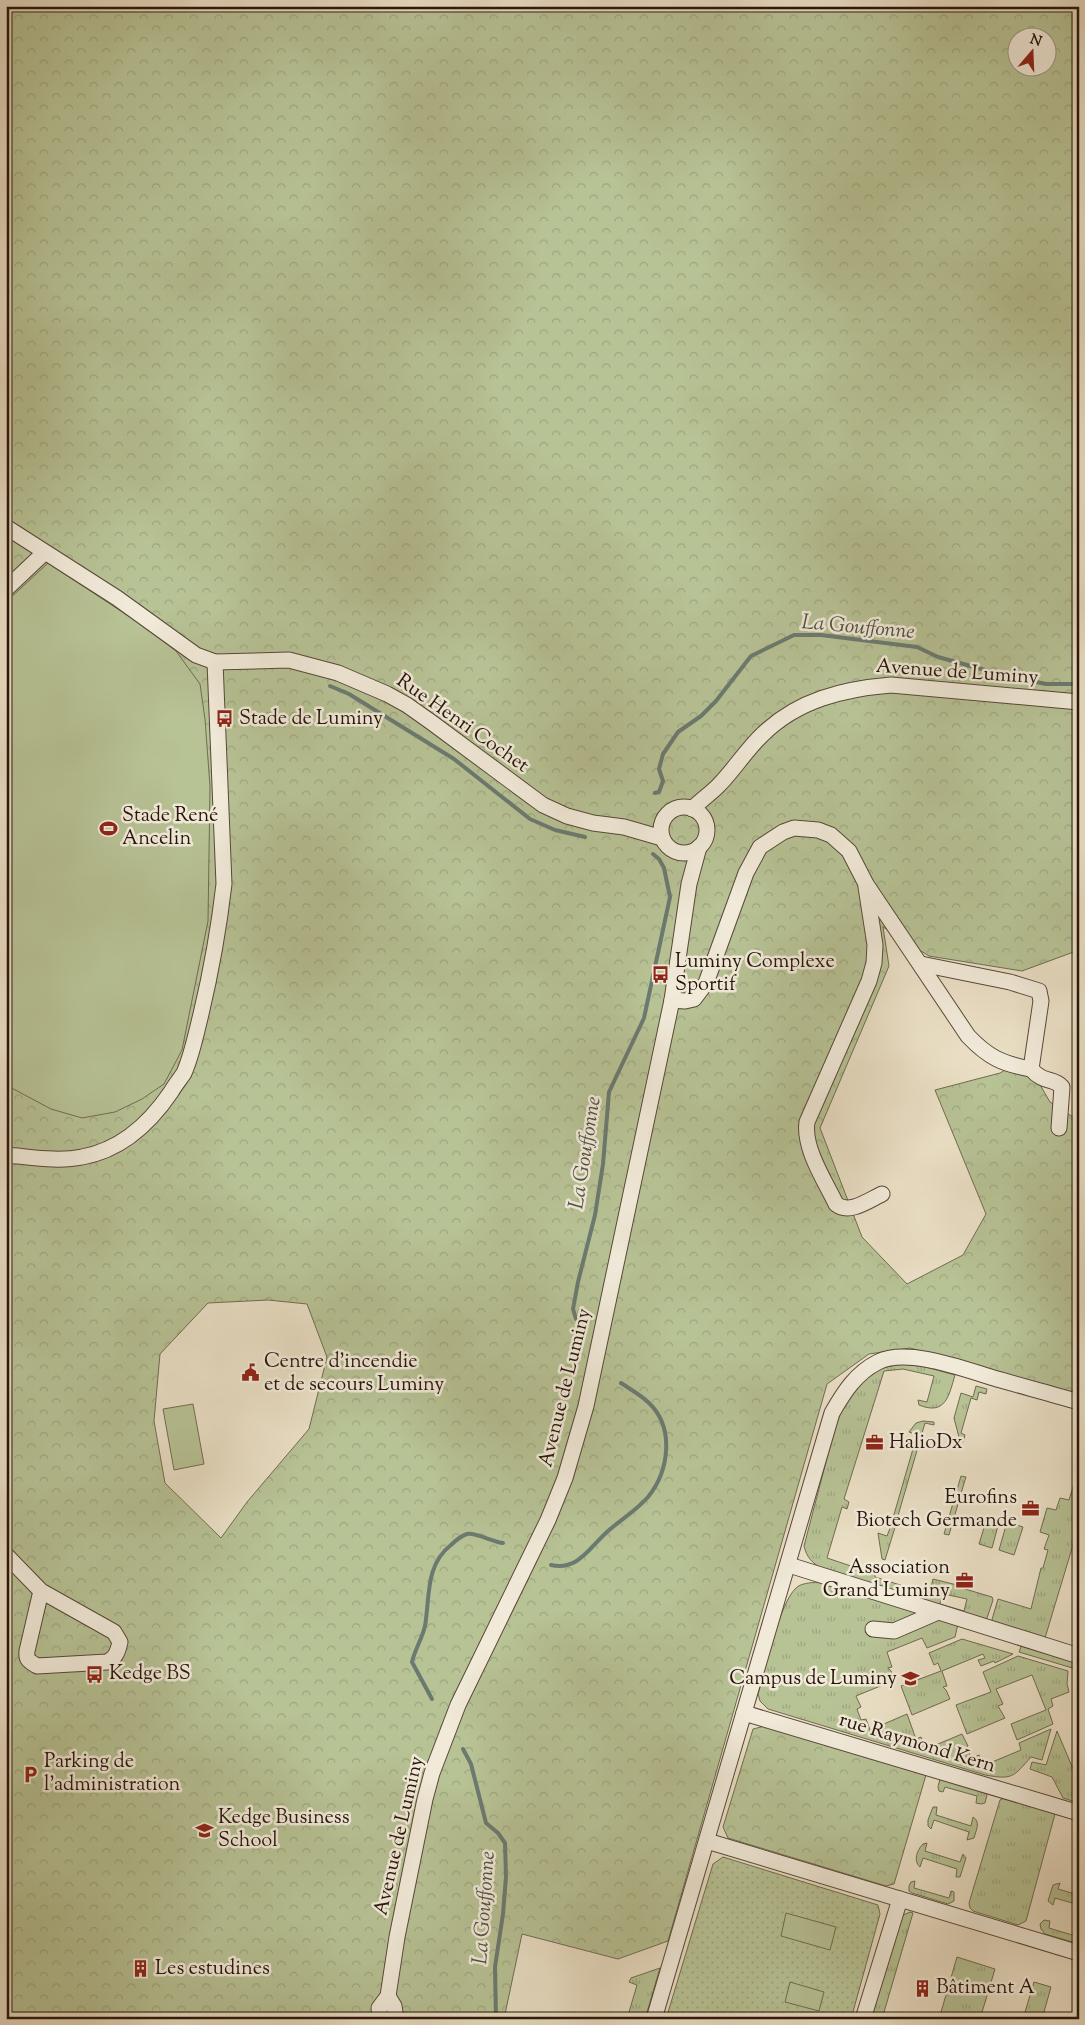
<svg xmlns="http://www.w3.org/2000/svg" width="1085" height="2025" font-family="'Sorts Mill Goudy',serif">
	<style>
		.grass { fill: url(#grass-tufts); stroke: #6f6c50 }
		.forest { fill: url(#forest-crowns); stroke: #6f6c50; fill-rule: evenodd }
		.park { fill: url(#park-dots); stroke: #6f6c50 }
		.garden { fill: #b7c295; stroke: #6f6c50 }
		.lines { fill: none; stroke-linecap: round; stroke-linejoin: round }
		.stream { stroke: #6b7a70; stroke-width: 4 }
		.minor-casing { stroke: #58483a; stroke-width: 17 }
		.minor { stroke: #f1ead9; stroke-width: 15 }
		.labels { text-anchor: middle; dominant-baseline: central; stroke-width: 5; stroke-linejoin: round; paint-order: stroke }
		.street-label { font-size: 20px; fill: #27150b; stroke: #f1ead9 }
		.poi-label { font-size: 20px; fill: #27150b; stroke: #f1ead9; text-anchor: start }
		.water-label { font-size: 21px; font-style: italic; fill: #4f5046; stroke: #f1ead9 }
	</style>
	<defs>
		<pattern id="grass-tufts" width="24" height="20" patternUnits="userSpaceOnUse" patternTransform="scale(1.25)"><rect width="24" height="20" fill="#b7c295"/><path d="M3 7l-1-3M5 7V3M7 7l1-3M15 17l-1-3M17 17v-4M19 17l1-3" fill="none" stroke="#9da67f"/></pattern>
		<pattern id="forest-crowns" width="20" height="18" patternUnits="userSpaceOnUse" patternTransform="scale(1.25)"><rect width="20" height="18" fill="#b7c295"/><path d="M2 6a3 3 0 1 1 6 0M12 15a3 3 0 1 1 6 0" fill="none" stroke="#9da67f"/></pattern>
		<pattern id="park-dots" width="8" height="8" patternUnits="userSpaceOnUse" patternTransform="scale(1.25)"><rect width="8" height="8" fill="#b7c295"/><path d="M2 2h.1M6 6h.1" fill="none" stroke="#9da67f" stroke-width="1.8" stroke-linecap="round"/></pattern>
	</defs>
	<rect width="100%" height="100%" fill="#eadfc5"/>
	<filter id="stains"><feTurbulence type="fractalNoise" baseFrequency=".004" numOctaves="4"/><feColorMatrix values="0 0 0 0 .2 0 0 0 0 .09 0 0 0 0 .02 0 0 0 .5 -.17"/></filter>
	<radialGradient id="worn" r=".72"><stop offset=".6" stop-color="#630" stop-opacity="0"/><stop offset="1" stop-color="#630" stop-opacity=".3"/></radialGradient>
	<g class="grass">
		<path d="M902 1364 926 1367 955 1375C949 1395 946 1416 919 1405L918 1400 927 1402 934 1376 903 1369 884 1371 844 1499 849 1502 847 1509 842 1507 827 1558 875 1574V1577L941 1598 940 1604 964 1611 967 1599 930 1591 933 1579 965 1587V1589L992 1597 993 1600 986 1621 823 1569C812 1563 807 1558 804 1546L836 1424 845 1403 869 1374 881 1368Z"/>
		<polygon points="976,1386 987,1389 986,1394 979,1392 977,1400 971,1398 961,1433 965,1435 963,1442 960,1441 954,1418 961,1393 973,1397"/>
		<polygon points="923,1421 934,1422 934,1425 925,1423 897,1519 893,1518 917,1435 909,1432 916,1423"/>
		<polygon points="1079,1467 1079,1525 1045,1638 991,1623 998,1599 1031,1609 1041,1568 1043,1568 1048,1550 1044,1549 1049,1535 1040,1532 1047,1508 1056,1510 1060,1498 1069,1500"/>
		<polygon points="961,1476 966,1477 965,1480 949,1535 944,1534"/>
		<polygon points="987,1518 999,1522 992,1548 979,1544"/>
		<polygon points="1007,1522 1023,1527 1014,1555 999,1550"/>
		<polygon points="892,1523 896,1524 885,1560 882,1559 878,1533 887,1536"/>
		<path d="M817 1582 958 1624 955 1637 927 1648 922 1638 887 1652 892 1667 888 1668 891 1671 895 1680 856 1696 861 1707 857 1709 861 1720 866 1719 870 1730 907 1714 916 1739 921 1737 926 1749 962 1734 968 1746 966 1747 972 1758 979 1755 985 1765 1021 1750 1019 1743 1051 1729 1042 1760 1031 1757C1013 1777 1013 1780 985 1775L768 1709 760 1701 758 1694C765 1670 779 1604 796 1588 801 1583 810 1583 817 1582Z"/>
		<polygon points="962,1639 1013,1654 995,1663 994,1661 981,1666 978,1660 985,1658 983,1654 942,1671 947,1686 943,1687 946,1690 950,1699 912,1715 901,1686 941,1671 938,1663 934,1665 929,1653"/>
		<polygon points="1022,1644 1079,1661 1079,1670 1019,1652"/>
		<polygon points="1018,1656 1068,1671 1067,1684 1069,1692 1051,1699 1053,1706 1048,1709 1053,1724 1017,1740 1011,1724 1046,1710 1032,1675 996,1689 1003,1704 998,1706 1005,1718 967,1734 956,1705 991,1692 983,1672"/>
		<polygon points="1057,1731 1079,1783 1079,1803 1063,1798 1052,1777 1030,1769 1032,1762 1046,1765"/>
		<polygon points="940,1779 983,1791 987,1795 985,1803 981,1804 976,1803 977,1796 945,1787 943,1792 939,1791 938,1787"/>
		<polygon points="1006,1797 1052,1811 1055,1814 1026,1921 1018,1925 973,1911 970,1908 969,1903 1000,1800"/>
		<path d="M933 1807H937L936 1815 971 1826 973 1817C981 1822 976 1830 974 1838L967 1840 969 1832 934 1820 931 1829 928 1826V1820Z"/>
		<path d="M927 1843 925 1851 960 1862 963 1854 966 1858 960 1877H956L957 1869 923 1858 920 1867C913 1861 917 1850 923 1844Z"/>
		<polygon points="915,1881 914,1888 949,1898 951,1891 954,1892 954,1901 948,1904 912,1893 909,1891 909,1886 911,1882"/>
		<polygon points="1060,1883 1058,1889 1079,1895 1079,1905 1055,1898 1053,1905 1048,1901 1053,1885"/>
		<polygon points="910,1912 913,1913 882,2019 871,2019 901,1916"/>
		<polygon points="1044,1920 1050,1921 1049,1928 1079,1937 1079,1944 1045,1934 1041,1929 1040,1924"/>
		<polygon points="957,1957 995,1969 980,2019 939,2019"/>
		<polygon points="660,1968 645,2019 627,2019 637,1985 629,1982 631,1978"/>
		<polygon points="1034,1982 1051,1987 1042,2019 1023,2019"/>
	</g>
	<g class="forest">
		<path d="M6 6H1079V950L1022 971 929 956 883 927 889 966 820 1128 862 1237 907 1284 963 1255 986 1214 935 1090 1000 1073 1025 1059 1050 1102 1079 1121V1395L910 1348 869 1354 827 1384 668 1941 618 1959 522 1934 504 2019H6ZM1018 38H1048V68H1018ZM268 1300 307 1304 327 1357 309 1429 247 1502 221 1538 165 1483 154 1421 160 1354 208 1303Z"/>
		<polygon points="765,1726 926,1775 894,1884 886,1886 728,1838 723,1827 753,1729"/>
	</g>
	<polygon class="park" points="723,1857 878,1905 880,1914 851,2019 666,2019 713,1864"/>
	<g class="garden">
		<polygon points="48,563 142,625 176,651 200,684 205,719 210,786 208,921 182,1050 164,1084 142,1099 115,1112 82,1118 51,1109 6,1085 6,602"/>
		<polygon points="193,1404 204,1464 174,1470 163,1409"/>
		<polygon points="786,1913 836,1927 830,1950 781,1936"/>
		<polygon points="790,1982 824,1992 819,2011 785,2002"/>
	</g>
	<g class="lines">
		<g class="stream">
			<polyline points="330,686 349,694 454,759 530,819 555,830 585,837"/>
			<polyline points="655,793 659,792 663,781 659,769 663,754 678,732 701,716 716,701 751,656 794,635 821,635 917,647 938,657 1007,676 1046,684 1079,684"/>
			<polyline points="576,1319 573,1309 578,1282 595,1215 603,1164 609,1092 644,1018 670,897 664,868 659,859 653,854"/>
			<path d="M551 1565C578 1571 589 1548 607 1532 620 1520 636 1511 648 1497 669 1471 675 1428 649 1403 641 1395 630 1389 621 1383"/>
			<path d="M432 1699 412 1662C415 1649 422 1639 425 1626 430 1597 425 1565 451 1545 455 1541 461 1536 467 1534 475 1532 493 1542 503 1543"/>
			<polyline points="463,1749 471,1764 486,1823 498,1833 505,1843 506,1877 503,1914 495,1967 496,2019"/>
		</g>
		<defs>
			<g id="minor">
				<polyline points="6,527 117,598 196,655 215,662 289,660 338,673 387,694 407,705 431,722 543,805 567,816 593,823 624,827 662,838"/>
				<polyline points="6,589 44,553"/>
				<circle cx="684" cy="830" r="23"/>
				<path d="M692 809C700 801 710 794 718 786 734 770 746 750 763 734 798 700 843 689 891 685L1079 702"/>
				<path d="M866 887 875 945 874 963 869 981 807 1122C803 1148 825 1181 836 1204 849 1215 869 1200 882 1194"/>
				<path d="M921 964 1010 982 1039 991 1041 1001 1031 1069C1044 1084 1053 1077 1062 1087L1059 1128"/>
				<path d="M672 1000 685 1001 694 999 706 983 746 873 760 847 783 832 794 828 818 830 831 835 849 851 866 884 968 1036C988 1057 1002 1064 1031 1069"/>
				<path d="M6 1155C31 1157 58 1162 82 1157 121 1150 150 1123 171 1092 175 1085 180 1079 184 1073 192 1055 196 1034 201 1014 211 972 219 927 224 884L215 662"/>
				<path d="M6 1555 41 1591 114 1632 120 1642C118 1651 116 1658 107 1662L37 1666C29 1661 26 1660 27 1651L41 1591"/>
				<polyline points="789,1565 1079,1656"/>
				<polyline points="873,1629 894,1631 938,1612"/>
				<polyline points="744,1713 1079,1813"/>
				<polyline points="707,1841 1079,1953"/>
				<polyline points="388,1996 394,2006 396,2019"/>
				<polyline points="380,2019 379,2008 388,1996 397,1937 425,1799 432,1773 458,1705 548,1520 565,1478 586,1406 672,1000 689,884 699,847"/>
				<path d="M654 2019 832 1413C844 1392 856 1373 878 1362 908 1347 966 1370 997 1379 1025 1387 1052 1394 1079 1402"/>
				<polyline points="863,2019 900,1899"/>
			</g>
		</defs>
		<use href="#minor" class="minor-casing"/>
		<use href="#minor" class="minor"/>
	</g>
	<defs>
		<symbol id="bus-bare" viewBox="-9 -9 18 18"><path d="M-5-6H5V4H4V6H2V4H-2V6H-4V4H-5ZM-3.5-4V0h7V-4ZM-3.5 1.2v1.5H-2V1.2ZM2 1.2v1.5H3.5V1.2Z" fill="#8f2418" stroke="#f1ead9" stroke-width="2.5" paint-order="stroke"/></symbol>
		<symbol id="stadium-bare" viewBox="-9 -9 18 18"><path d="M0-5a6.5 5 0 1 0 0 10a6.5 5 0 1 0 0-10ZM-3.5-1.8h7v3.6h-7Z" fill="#8f2418" stroke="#f1ead9" stroke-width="2.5" paint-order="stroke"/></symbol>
		<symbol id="civic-bare" viewBox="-9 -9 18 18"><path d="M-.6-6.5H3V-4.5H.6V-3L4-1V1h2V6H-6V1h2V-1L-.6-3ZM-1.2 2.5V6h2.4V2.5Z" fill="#8f2418" stroke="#f1ead9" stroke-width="2.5" paint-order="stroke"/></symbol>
		<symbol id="office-bare" viewBox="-9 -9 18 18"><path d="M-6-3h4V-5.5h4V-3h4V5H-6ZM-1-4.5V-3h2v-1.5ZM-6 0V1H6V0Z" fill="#8f2418" stroke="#f1ead9" stroke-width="2.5" paint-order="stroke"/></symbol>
		<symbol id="university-bare" viewBox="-9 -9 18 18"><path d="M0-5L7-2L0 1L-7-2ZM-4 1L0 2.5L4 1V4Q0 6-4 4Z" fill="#8f2418" stroke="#f1ead9" stroke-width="2.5" paint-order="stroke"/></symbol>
		<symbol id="parking-bare" viewBox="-9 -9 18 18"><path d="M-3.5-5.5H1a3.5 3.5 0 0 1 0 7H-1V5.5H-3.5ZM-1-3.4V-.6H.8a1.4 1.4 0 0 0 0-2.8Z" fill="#8f2418" stroke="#f1ead9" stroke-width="2.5" paint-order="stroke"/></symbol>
		<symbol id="building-bare" viewBox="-9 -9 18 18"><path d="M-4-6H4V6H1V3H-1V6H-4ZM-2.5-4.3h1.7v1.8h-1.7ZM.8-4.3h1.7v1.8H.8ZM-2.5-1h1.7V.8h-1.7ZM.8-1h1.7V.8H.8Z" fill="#8f2418" stroke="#f1ead9" stroke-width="2.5" paint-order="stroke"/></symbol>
	</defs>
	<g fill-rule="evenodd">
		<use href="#bus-bare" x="212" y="706" width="25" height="25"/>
		<use href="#stadium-bare" x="96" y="816" width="25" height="25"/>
		<use href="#bus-bare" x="648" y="962" width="25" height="25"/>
		<use href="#civic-bare" x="238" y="1360" width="25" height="25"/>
		<use href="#office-bare" x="862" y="1430" width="25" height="25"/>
		<use href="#office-bare" x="1018" y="1496" width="25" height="25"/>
		<use href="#office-bare" x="952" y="1568" width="25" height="25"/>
		<use href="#bus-bare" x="82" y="1662" width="25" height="25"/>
		<use href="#university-bare" x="898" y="1666" width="25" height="25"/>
		<use href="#parking-bare" x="18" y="1762" width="25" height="25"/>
		<use href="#university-bare" x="192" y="1818" width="25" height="25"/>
		<use href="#building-bare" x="128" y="1956" width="25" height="25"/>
		<use href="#building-bare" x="910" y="1976" width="25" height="25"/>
	</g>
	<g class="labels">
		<g class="street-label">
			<text transform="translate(957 673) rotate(4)">Avenue de Luminy</text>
			<text transform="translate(462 724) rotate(35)">Rue Henri Cochet</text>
			<text transform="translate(566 1388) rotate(-76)">Avenue de Luminy</text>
			<text transform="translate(917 1744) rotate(17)">rue Raymond Kern</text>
			<text transform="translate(400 1836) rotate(-77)">Avenue de Luminy</text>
		</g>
		<g class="poi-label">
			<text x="239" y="719">Stade de Luminy</text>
			<text x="122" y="816">Stade René<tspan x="122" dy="23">Ancelin</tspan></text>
			<text x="675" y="962">Luminy Complexe<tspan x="675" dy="23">Sportif</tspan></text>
			<text x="264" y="1362">Centre d’incendie<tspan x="264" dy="23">et de secours Luminy</tspan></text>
			<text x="889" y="1443">HalioDx</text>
			<text x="1017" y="1498" text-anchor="end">Eurofins<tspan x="1017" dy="23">Biotech Germande</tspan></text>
			<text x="950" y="1568" text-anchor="end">Association<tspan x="950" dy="23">Grand Luminy</tspan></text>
			<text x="109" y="1674">Kedge BS</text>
			<text x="897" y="1679" text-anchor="end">Campus de Luminy</text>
			<text x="44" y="1762">Parking de<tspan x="44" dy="23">l'administration</tspan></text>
			<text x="218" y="1818">Kedge Business<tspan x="218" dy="23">School</tspan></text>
			<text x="155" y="1969">Les estudines</text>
			<text x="936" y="1988">Bâtiment A</text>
		</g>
		<g class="water-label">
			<text transform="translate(858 628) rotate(5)">La Gouffonne</text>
			<text transform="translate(586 1153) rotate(-81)">La Gouffonne</text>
			<text transform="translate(485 1908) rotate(-86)">La Gouffonne</text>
		</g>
	</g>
	<rect width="1085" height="2025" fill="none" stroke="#eadfc5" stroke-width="25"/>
	<rect x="8" y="8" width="1070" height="2010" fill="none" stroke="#27150b" stroke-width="2.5"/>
	<rect x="12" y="12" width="1060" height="2000" fill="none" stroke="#27150b"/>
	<g transform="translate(1032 52) rotate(19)"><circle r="24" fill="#f1ead9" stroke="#a09587"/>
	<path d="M0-4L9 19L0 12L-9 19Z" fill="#8f2418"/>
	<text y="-8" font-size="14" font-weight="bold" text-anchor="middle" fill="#27150b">N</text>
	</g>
	<rect width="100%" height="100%" filter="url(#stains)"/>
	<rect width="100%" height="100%" fill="url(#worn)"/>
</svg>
